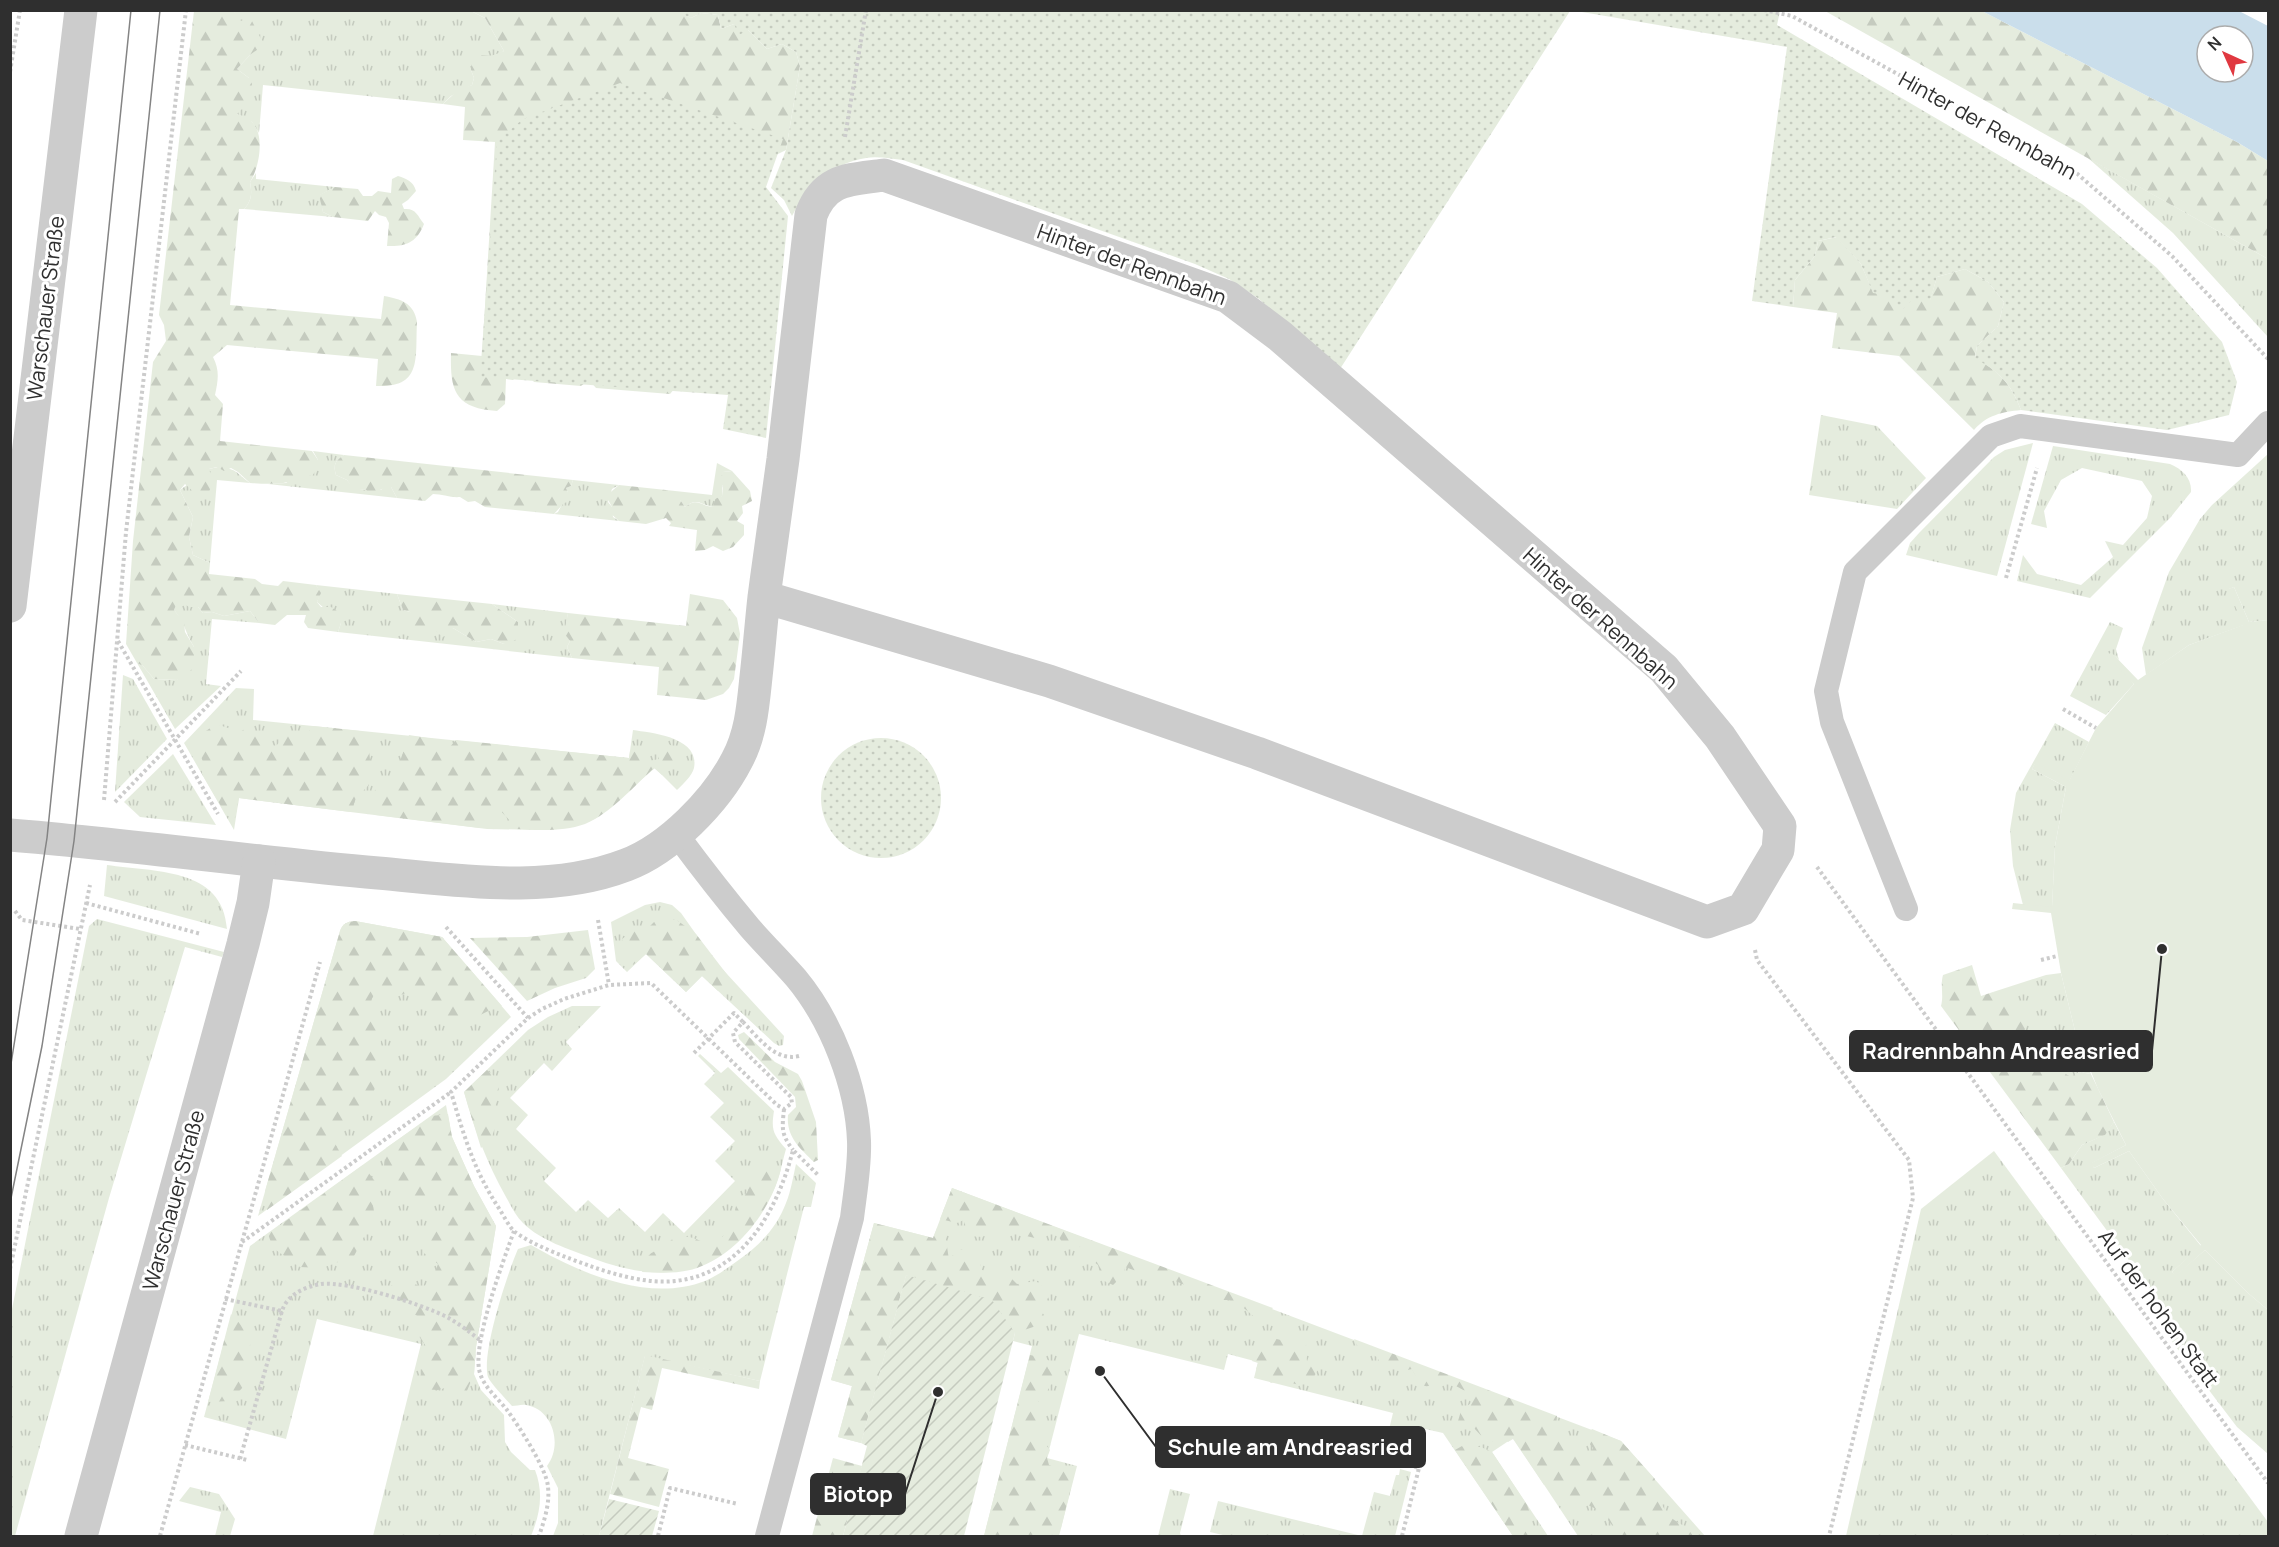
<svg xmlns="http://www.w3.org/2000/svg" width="2279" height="1547" font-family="Manrope,sans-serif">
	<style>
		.grass { fill: url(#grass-tufts) }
		.forest { fill: url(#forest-firs) }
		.park { fill: url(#park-dots) }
		.garden { fill: url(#garden-furrows) }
		.pitch { fill: #e5ecde }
		.water { fill: #cadeeb; fill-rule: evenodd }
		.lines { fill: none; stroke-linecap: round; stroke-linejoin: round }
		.path { stroke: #ccc; stroke-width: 4; stroke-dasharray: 3 3; stroke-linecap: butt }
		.service { stroke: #ccc; stroke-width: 24 }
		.minor { stroke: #ccc; stroke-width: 33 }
		.tertiary { stroke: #ccc; stroke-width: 33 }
		.tram { stroke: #848484; stroke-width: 1.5 }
		.labels { text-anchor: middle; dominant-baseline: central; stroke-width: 6; stroke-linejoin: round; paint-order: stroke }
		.street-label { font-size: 21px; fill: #2f2f2f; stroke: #fff }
		.leader { fill: none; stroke: #2f2f2f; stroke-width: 2 }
		.callout-dot { fill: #2f2f2f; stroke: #fff; stroke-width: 2 }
		.callout { fill: #2f2f2f; stroke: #2f2f2f; stroke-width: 2 }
		.callout-label { font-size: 22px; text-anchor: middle; font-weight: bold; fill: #fff }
	</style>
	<defs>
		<pattern id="grass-tufts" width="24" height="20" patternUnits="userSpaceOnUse" patternTransform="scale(1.5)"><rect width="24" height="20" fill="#e5ecde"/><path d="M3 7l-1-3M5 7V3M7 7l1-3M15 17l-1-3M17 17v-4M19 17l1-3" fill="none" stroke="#c5cbbf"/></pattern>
		<pattern id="forest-firs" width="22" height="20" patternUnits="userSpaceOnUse" patternTransform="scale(1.5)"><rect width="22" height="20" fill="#e5ecde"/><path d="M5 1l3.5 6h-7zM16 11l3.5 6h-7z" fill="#c5cbbf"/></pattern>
		<pattern id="park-dots" width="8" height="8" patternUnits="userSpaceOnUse" patternTransform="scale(1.5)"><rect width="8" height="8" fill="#e5ecde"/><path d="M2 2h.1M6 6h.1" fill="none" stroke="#c5cbbf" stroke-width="1.8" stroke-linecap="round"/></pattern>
		<pattern id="garden-furrows" width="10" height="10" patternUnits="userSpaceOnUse" patternTransform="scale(1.5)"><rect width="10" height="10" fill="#e5ecde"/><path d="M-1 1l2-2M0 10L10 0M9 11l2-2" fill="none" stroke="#c5cbbf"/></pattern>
	</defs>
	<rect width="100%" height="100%" fill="#fff"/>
	<g class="grass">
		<polygon points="234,11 471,11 485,18 504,51 471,70 474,78 472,85 451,96 443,104 263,85 259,133 252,122 237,114 249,78 237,69 251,54"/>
		<polygon points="2088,158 2268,259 2268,337 2173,233"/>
		<path d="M256 173V179L335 187 320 195 323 212 333 217 244 209C252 201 252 193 250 182Z"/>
		<polygon points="1821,415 1877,426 1926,478 1897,509 1809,495"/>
		<polygon points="2033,443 1997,576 1906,555 1910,543 1919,533 1994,457 2005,450"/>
		<path d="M2053 446 2170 464C2182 469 2192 478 2191 492L2170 518 2090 598 2017 581 2023 555 2037 574 2081 585 2113 557 2105 541 2123 545 2147 518 2152 496 2142 481 2082 468 2061 480 2044 511 2047 528 2031 524Z"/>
		<path d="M313 451 344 455C335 461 333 465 336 475L347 480C355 492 368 490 381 490L384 487H391L397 498 268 484 286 483 318 460Z"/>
		<polygon points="2268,454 2268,620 2249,622 2234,587 2229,589 2244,625 2189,645 2146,675 2142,648 2169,572 2200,519 2212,505"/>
		<path d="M717 463 732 471 723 472 722 496 713 507C700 505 698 497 685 507L681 501 666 490 712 495Z"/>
		<path d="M218 467C238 469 235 472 250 483L217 480 210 563 193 555 189 537 193 517 180 490 209 469Z"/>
		<polygon points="573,480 619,485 612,489 608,502 612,507 613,517 619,521 554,514 558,512 568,493 566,488 571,486"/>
		<polygon points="316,585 397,594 403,610 410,612 435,630 453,628 476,642 491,639 504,644 518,622 492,604 568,613 565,633 570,641 567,647 572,658 338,632 341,623 317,602 320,593"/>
		<path d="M177 599 198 607 203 613 212 612 224 616 250 611 259 623 212 619 206 684 221 686 175 729 137 663 143 666 154 679 177 680 194 647C185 632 185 623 174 610Z"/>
		<polygon points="2110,622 2123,628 2116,649 2119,660 2111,653 2134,684 2106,715 2070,696"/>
		<polygon points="123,675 133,679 167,739 115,792"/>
		<path d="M236 688 254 689 253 720 629 758 633 730C652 733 700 737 694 768 692 776 683 784 677 790L655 768 596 818 583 824 544 830 487 829 239 798 234 830 184 743Z"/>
		<polygon points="2055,723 2089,742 2069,782 2035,764 2032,769 2066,787 2055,846 2052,908 2023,905 2013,866 2010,830 2016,793"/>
		<polygon points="173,754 216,825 140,817 124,802"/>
		<path d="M107 865C153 872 223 867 227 929L104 896Z"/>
		<polygon points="660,902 672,905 681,913 715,961 784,1036 783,1045 779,1046 774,1043 702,976 686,992 646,954 627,972 616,961 611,922 645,905"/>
		<polygon points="97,919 224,952 222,957 185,947 109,1198 15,1536 11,1536 11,1314 89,926"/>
		<path d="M355 921 442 937 511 1017 446 1079 258 1216 340 931C343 923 347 922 355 921Z"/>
		<polygon points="2061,973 2075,1031 2037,1040 2039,1046 2076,1037 2091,1074 2079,1072 2071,1078 2052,1066 2025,1071 2020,1038 1993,992 2046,975"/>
		<path d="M572 1006H601L566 1042 572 1049 552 1071 544 1063 510 1098 528 1115 516 1129 556 1168 544 1181 576 1212 588 1200 608 1218 619 1208 645 1232 663 1213 684 1233 735 1181 715 1161 735 1141 710 1117 724 1103 704 1084 715 1073 698 1056 700 1054 721 1073 728 1067 774 1111C771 1130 773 1134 786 1149 783 1159 781 1170 778 1179 773 1195 763 1210 754 1223 710 1280 655 1282 592 1258 569 1249 541 1241 523 1223 516 1216 511 1206 506 1197 487 1163 474 1129 464 1092L528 1030 548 1017Z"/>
		<path d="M446 1105 452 1137 474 1186 496 1226 476 1347 474 1374 481 1390 504 1415 505 1442 511 1452 530 1470H535C544 1493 540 1514 531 1536H373L421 1344 317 1319 286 1439 204 1417 250 1246Z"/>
		<polygon points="2114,1122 2126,1145 2092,1163 2094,1168 2129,1151 2163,1199 2201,1246 2172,1272 2176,1275 2205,1250 2248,1293 2268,1310 2268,1454 2237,1427 2170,1339 2174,1322 2061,1168 2069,1164 2082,1145 2104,1135"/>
		<polygon points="1994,1151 2268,1522 2268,1536 1846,1536 1921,1209"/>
		<path d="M796 1164 816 1183 811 1207H804L760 1381 645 1356 599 1536H553L558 1523V1488L547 1466C563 1445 553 1409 526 1405 522 1404 516 1406 512 1406 506 1399 491 1384 488 1377 481 1353 508 1272 518 1249L531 1245C580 1273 648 1303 705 1281 717 1276 729 1267 740 1259 760 1245 777 1227 786 1203 791 1191 793 1177 796 1164Z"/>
		<polygon points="952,1188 1621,1441 1705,1536 1578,1536 1513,1438 1492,1452 1548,1536 1513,1536 1443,1433 1412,1426 1405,1451 1385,1446 1393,1413 1254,1378 1258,1362 1228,1354 1224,1370 1079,1334 1047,1458 1077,1466 1059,1536 984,1536 1032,1346 1013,1341 1015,1333 906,1275 861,1443 838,1437 852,1386 831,1380 874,1223 933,1238"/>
		<polygon points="1400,1469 1411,1472 1395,1536 1227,1536 1210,1532 1218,1501 1362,1536 1374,1492 1390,1496 1396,1475 1399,1475"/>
		<polygon points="190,1487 219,1494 235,1519 230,1536 215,1536 221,1512 179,1501"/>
		<polygon points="1170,1489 1190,1494 1180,1533 1181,1536 1158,1536"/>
	</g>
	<g class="forest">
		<path d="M666 10 667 12 676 10 691 18 701 13 718 15 721 29 734 24 748 30 767 49 782 44 796 52 800 66 786 150 774 156 675 388 670 394 596 388 589 380 581 386 534 382 527 374 520 372 513 380 506 379 505 404 497 411C455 408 450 391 451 353L482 356 495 142 463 140 465 107 443 104 458 90 472 85 474 78 471 70 472 61 482 55 491 56 504 51 485 18 471 11Z"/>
		<path d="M194 11H234L240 21 251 19 264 45 251 54 237 69 249 78 252 84 249 101 237 114C242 116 250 119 253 123 265 137 259 168 250 182 252 193 252 201 244 209H239L230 305 381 319 384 296C401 299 414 303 417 322 415 358 423 388 376 386L378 359 227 345 213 357C220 371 218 380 215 395L223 404 220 441 312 451 318 460 317 469 312 476 303 475C290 486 267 484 250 483L238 472 231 468 224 471 217 467 209 469 213 481 209 492 198 496 185 484 180 490 193 517 189 537 193 555 210 563 209 574 255 579 262 584 278 586 283 581 316 585 321 593 317 602 321 607H331L340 613 341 623 338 632 308 628 304 622 306 615H287L275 625 259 623 250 611 224 616 212 612 203 613 198 607H189L178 600 174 610 184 622 185 632 194 647V668L177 680 154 679 143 666 137 663 126 644 133 541 153 362 166 341 164 325 159 315Z"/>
		<polygon points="1825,11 1982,11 2237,142 2268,161 2268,259"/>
		<path d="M398 176C407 179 413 181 416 191L408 200 402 204 404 209C416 208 417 215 424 224 417 242 406 247 387 246L389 223 386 217 379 215 375 211 368 221 333 217 323 212 319 195 335 187 358 189 363 196H372L378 191 391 193 392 179Z"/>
		<path d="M1837 237 1861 264 1873 292 1930 300 1937 277 1965 269 1988 282 2004 302 1998 326 1977 346 1975 357C2000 373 2010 382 2021 410 2002 412 1987 415 1974 430L1899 356 1832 348 1837 313 1793 307 1795 280 1815 256 1818 241Z"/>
		<path d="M344 455 573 480 571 486 566 488 570 497 568 502 564 503 554 514 485 507 475 501 468 502 460 497C451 498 442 494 433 494L425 501 397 498 391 487C382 487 378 493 369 493L367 490 353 489 347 480 336 475C333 465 335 461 344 455Z"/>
		<path d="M732 471 750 491 752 501 742 506 743 513 737 521 744 525V535L733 547 723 551 713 546 705 550 695 551 697 530 669 526 671 523 666 518 646 524 619 521 609 512 612 507 606 496 619 485 666 490 677 495 685 507C698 497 700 506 713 507L715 499 722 496 723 487 720 480 723 472Z"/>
		<polygon points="397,594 492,604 518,622 518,639 504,644 491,639 476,642 453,628 443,637 435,630 423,634 412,625 410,612 403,610"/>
		<polygon points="690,594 723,600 737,618 740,634 734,679 729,688 723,694 706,700 657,695 659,667 572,658 567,647 570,641 564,633 568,613 686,626"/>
		<polygon points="216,724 228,728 233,737 246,728 261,733 275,747 285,736 297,735 304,738 313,726 360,731 368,739 370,760 366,779 369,785 356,798 351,812 239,798 235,818 225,813 202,774 203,762 196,743 203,733"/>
		<path d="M409 735 434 739 435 747 442 752 448 749 456 740 629 758 630 751 639 752 649 761 659 759V747L666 742 680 752 672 769 662 775 654 768C633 787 611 813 585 824 563 832 538 830 515 829 510 819 504 815 497 807L480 828 376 815 369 799 376 789 379 781 388 778 400 779 398 767Z"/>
		<polygon points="661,915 678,921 696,934 735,985 731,991 718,991 702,976 686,992 646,954 633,965 626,955 622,939 635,930 648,928"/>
		<path d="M355 921 442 937 502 1006C484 1011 471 1021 454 1029 433 1022 432 1014 426 994L406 993 390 999 374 995 364 1012 380 1032 382 1056 368 1069 376 1085 371 1099 351 1119 333 1140 342 1156 267 1210 265 1191 340 931C343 923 347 922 355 921Z"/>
		<polygon points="588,930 595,969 586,978 555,988 527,1001 470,938 527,937"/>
		<path d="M1972 965 1981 996 1993 992 2015 1005 2026 1027 2020 1038 2032 1053 2026 1071 2052 1066 2071 1077 2079 1072 2091 1074 2114 1122 2105 1135 2082 1145 2069 1164 2061 1168 1941 1006C1944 995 1940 986 1943 975Z"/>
		<path d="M744 1032 775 1062 798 1074 802 1081 816 1122 818 1160 814 1162C800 1148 786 1137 788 1115L796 1107 795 1097 739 1039 738 1035Z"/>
		<path d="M487 1070C509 1088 494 1089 495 1109 495 1129 497 1134 481 1148L464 1092Z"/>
		<path d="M448 1114 452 1137 474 1186 496 1226 476 1347 474 1374 464 1398 455 1385 438 1390 419 1389C419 1374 426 1363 427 1348L416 1332 419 1317 400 1306 382 1302 389 1287 403 1279 422 1287 432 1281 438 1264 424 1253C419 1226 428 1230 442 1214 446 1209 448 1202 451 1196L413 1203 411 1185 395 1182 384 1166 386 1148 432 1116Z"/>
		<polygon points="363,1165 379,1187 373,1205 376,1224 366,1233 354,1256 322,1268 300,1267 273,1248 268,1234"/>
		<path d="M768 1168 781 1169C771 1210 738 1254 697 1268 679 1274 661 1273 642 1272 648 1251 649 1255 666 1245 669 1244 670 1240 673 1239 684 1233 700 1239 709 1247L740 1223 735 1210 738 1198 747 1193C750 1179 755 1174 768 1168Z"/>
		<polygon points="952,1188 1273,1308 1265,1317 1257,1319 1239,1304 1228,1300 1221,1300 1198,1288 1185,1285 1152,1271 1142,1273 1125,1267 1123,1275 1113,1285 1102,1280 1098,1265 1089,1258 1083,1245 1076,1249 1065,1247 1057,1234 1046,1233 1043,1240 988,1227 983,1237 968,1236 964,1220 957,1223 940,1219"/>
		<polygon points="874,1223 933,1238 937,1228 945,1233 949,1260 957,1250 966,1249 978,1258 982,1270 1010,1277 1017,1284 1036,1281 1047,1290 1049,1297 1039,1308 1044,1315 1036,1326 1015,1333 992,1300 906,1275 861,1443 838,1437 852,1386 831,1380"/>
		<polygon points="231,1314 243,1327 250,1343 251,1363 244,1386 230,1401 208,1402"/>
		<polygon points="1287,1333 1306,1344 1307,1363 1317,1371 1314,1377 1299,1385 1281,1380 1271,1383 1256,1369 1258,1363 1252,1361 1255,1350 1272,1338 1281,1340"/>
		<path d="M1354 1339 1557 1416 1556 1424 1562 1429 1568 1443 1588 1458 1593 1448 1585 1438 1592 1429 1621 1441 1655 1479 1652 1492C1660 1499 1661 1504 1667 1513 1673 1523 1685 1522 1693 1536H1616L1619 1534 1608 1520 1609 1517 1605 1509 1598 1510 1588 1505C1570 1510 1568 1500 1562 1486L1544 1485 1513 1439 1508 1442 1501 1436 1497 1441 1487 1442 1473 1427 1463 1428 1458 1421 1461 1411 1471 1403 1469 1393C1461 1389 1455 1384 1446 1384 1425 1382 1427 1397 1412 1369 1402 1371 1412 1370 1402 1368 1390 1366 1384 1371 1377 1357L1359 1349Z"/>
		<polygon points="645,1355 760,1381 759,1389 662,1368 652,1410 641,1407 628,1458 669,1469 659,1507 610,1494"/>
		<path d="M1030 1355 1045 1358 1052 1363 1048 1368 1055 1377 1045 1395 1036 1398C1047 1411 1045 1420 1038 1435L1050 1450 1047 1458 1049 1465 1067 1472 1073 1479 1061 1528 1050 1536H984Z"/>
		<polygon points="1462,1446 1469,1450 1473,1447 1481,1447 1492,1452 1527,1505 1530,1513 1527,1520 1530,1527 1548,1536 1513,1536 1455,1450"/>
		<polygon points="833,1458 862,1466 843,1536 812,1536"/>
	</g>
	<g class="park">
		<path d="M676 11H1570L1340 369 1259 299 1229 279 1195 264 903 160C892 159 878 156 866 158 832 163 808 187 792 216L784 200 771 188 786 150 800 66 796 52 782 44 767 49 748 30 739 35 734 24 721 29 718 15 701 13 691 18Z"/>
		<path d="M1576 11H1780L1777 25 2082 204 2157 268 2222 342 2237 382 2229 415 2167 430 2021 410C2010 382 2000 373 1975 358L1977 346 1998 326 2004 302 1988 282 1965 269 1937 277 1930 301 1913 299 1899 313 1890 296 1873 293 1861 264 1836 237 1818 241 1815 256 1795 280 1793 307 1752 301 1787 47Z"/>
		<polygon points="620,83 783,139 766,187 788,216 766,438 723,429 728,395 480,377 497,141 523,119"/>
		<circle cx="881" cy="798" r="60"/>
	</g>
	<g class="garden">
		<polygon points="906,1275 992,1300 1015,1333 1013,1341 964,1536 843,1536 867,1446 861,1443"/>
		<polygon points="609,1499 659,1511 652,1536 599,1536"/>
	</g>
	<polygon class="pitch" points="2234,587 2249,622 2268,620 2268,1310 2248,1293 2205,1250 2176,1276 2172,1272 2201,1245 2163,1199 2129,1151 2094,1168 2091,1163 2126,1145 2098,1089 2077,1037 2039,1046 2037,1040 2075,1031 2061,973 2051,913 2012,909 2013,903 2052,907 2055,846 2066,787 2032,769 2035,763 2069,781 2096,728 2134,684 2107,656 2111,652 2138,680 2189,645 2243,625 2228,589"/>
	<path class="water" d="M1982 11H2239L2268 26V161L2237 142ZM2207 36H2243V72H2207Z"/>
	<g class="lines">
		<g class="path">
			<polyline points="1764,10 1792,16 2074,171 2172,256 2268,359"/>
			<polyline points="10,72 20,10"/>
			<polyline points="845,137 866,10"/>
			<polyline points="2006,578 2037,468"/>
			<polyline points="118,641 218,814"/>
			<polyline points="2063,709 2096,728"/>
			<polyline points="104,800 126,532 186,10"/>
			<polyline points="115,802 241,671"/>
			<polyline points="1817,867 2268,1483"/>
			<polyline points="86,903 201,934"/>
			<polyline points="15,911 22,920 80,929"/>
			<polyline points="598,920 609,985"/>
			<polyline points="446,927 528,1018"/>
			<polyline points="1755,950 1757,960 1909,1160 1913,1198 1829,1536"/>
			<polyline points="2041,960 2057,956"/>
			<polyline points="694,1053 734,1013 743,1022"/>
			<path d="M799 1056C775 1062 758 1037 743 1022L733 1033 735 1042 791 1097 792 1103 784 1109 777 1105 651 983 609 985 564 999 542 1009 528 1018 451 1092C464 1136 474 1171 500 1210 504 1216 509 1227 515 1232 534 1246 568 1258 590 1266 616 1275 648 1284 675 1281 743 1274 778 1209 793 1150L819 1176"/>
			<path d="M784 1109C782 1129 781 1134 793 1150"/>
			<path d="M514 1231C503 1262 474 1339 479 1369 482 1386 497 1397 507 1410 518 1425 547 1469 548 1487 550 1504 544 1521 539 1536"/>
			<polyline points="242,1242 451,1092"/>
			<polyline points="10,1269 90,885"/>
			<path d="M225 1299 282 1311C287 1295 304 1287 321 1284 349 1281 421 1304 447 1317 459 1324 470 1332 481 1341"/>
			<polyline points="185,1445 247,1460"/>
			<polyline points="240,1459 282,1311"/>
			<polyline points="160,1536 320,962"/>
			<polyline points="658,1536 670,1488 738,1504"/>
			<polyline points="1402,1536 1419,1468 1402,1463"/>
		</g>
		<g class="service">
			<path d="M677 835C700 866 724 897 750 928 765 945 781 961 796 978 831 1020 857 1086 859 1141 860 1166 855 1193 852 1218L767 1536"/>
			<polyline points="1906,909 1832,722 1826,691 1855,572 1991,436 2020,426 2238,455 2268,423"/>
		</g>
		<g class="minor">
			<path d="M10 835C133 845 255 862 378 873 458 880 548 895 626 865 669 849 716 801 737 760 751 734 753 706 756 677 759 651 761 624 764 597L766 582 783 459 811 215C825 178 849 180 884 175L1228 297 1280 336 1664 669 1720 737 1780 826 1778 850 1743 909 1707 922 1257 753 1049 681 764 597"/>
			<polyline points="81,1536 243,944 253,903 259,861"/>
		</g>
		<polyline class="tertiary" points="10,606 81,10"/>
		<g class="tram">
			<polyline points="10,1070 47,838 131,10"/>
			<polyline points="10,1203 42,1046 74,841 160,10"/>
		</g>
	</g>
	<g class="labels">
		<g class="street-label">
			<text transform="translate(1988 125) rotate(29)">Hinter der Rennbahn</text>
			<text transform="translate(1132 264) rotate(20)">Hinter der Rennbahn</text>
			<text transform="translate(45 308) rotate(-83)">Warschauer Straße</text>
			<text transform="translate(1601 618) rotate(42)">Hinter der Rennbahn</text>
			<text transform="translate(173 1200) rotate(-75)">Warschauer Straße</text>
			<text transform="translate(2159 1308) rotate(54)">Auf der hohen Statt</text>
		</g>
	</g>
	<path class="leader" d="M2162 949L2152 1051M1100 1371L1156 1447M938 1392L905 1494"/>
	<g class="callout-dot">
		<circle cx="2162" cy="949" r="6"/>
		<circle cx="1100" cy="1371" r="6"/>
		<circle cx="938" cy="1392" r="6"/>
	</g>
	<g class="callout">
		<rect x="1850" y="1031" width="302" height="40" rx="6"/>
		<rect x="1156" y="1427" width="269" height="40" rx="6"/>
		<rect x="811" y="1474" width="94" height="40" rx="6"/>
	</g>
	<g class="callout-label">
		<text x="2001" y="1059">Radrennbahn Andreasried</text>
		<text x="1290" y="1455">Schule am Andreasried</text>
		<text x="858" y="1502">Biotop</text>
	</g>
	<rect width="2279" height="1547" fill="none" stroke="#2f2f2f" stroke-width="24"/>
	<g transform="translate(2225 54) rotate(315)"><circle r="28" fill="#ffffff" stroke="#acacac" stroke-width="1.5"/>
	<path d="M0-4.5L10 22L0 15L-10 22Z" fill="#e03840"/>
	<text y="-9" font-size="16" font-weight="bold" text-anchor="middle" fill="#2f2f2f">N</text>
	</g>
</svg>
